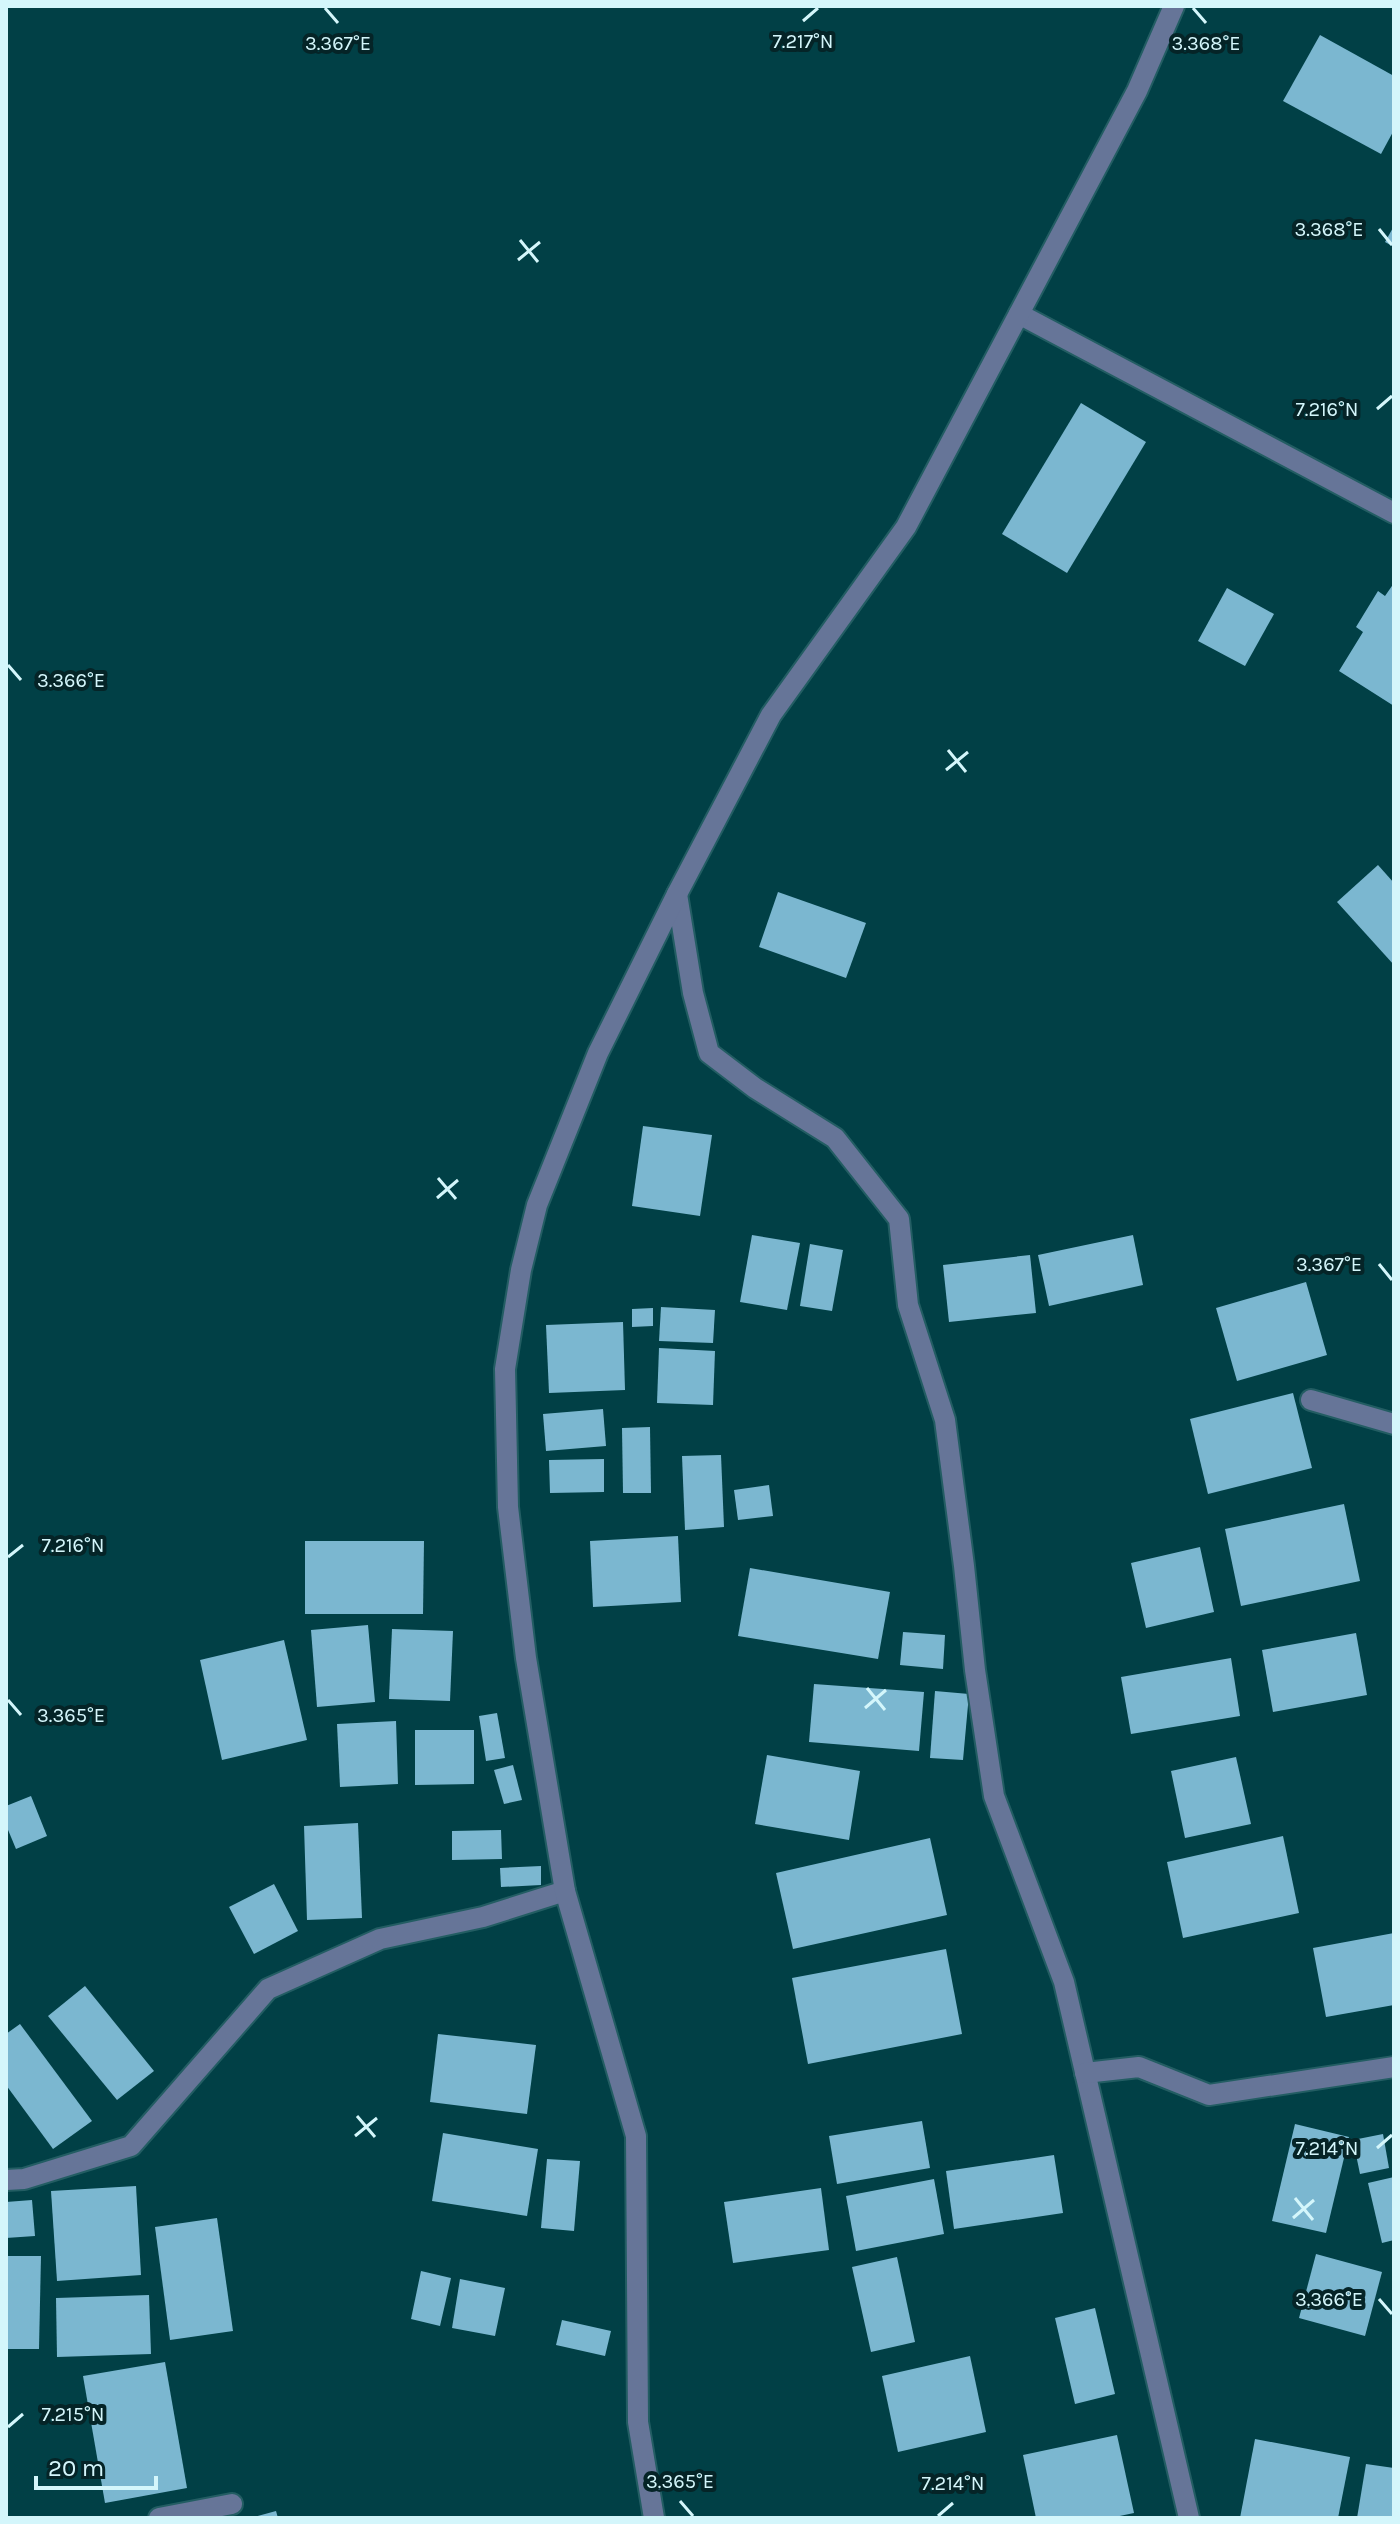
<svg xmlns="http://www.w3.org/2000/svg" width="1400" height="2524" font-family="Karla,sans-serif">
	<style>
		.building { fill: #7bb7d0 }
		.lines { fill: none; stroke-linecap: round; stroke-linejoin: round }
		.minor-casing { stroke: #235d63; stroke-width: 24 }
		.minor { stroke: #667598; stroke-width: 20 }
		.ticks { fill: none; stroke: #d4f6fb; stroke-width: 3 }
		.ticks-label { font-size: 20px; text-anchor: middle; fill: #d4f6fb; stroke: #052427; stroke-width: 8; stroke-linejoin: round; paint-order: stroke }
	</style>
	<rect width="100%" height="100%" fill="#014046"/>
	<g class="building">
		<polygon points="1320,35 1394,76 1394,130 1381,154 1283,101"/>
		<polygon points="1394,226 1394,247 1385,242"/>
		<polygon points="1081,403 1146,442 1067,573 1002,534"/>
		<polygon points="1394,583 1394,706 1339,671 1363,632 1356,627 1378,591 1385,596"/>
		<polygon points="1227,588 1274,614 1245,666 1198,641"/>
		<polygon points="1378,865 1394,883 1394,965 1337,902"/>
		<polygon points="778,892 866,923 846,978 759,947"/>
		<polygon points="643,1126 712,1135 700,1216 632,1206"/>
		<polygon points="752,1235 800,1243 787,1310 740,1302"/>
		<polygon points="1133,1235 1143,1285 1049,1306 1038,1255"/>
		<polygon points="810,1244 843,1250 832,1311 800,1306"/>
		<polygon points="1030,1255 1036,1313 949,1322 943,1265"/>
		<polygon points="1306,1282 1327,1355 1237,1381 1216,1308"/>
		<polygon points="661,1307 715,1310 713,1343 659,1341"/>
		<polygon points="653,1308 653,1326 632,1327 632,1309"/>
		<polygon points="623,1322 625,1390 549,1393 546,1325"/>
		<polygon points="659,1348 715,1351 713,1405 657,1403"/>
		<polygon points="1293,1393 1312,1468 1208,1494 1190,1419"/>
		<polygon points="603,1409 606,1446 546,1451 543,1414"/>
		<polygon points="650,1427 651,1493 623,1493 622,1428"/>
		<polygon points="721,1455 724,1527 685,1530 682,1456"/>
		<polygon points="604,1459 604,1492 550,1493 549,1460"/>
		<polygon points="769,1485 773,1516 738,1520 734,1490"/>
		<polygon points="1344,1504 1360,1581 1241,1606 1225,1529"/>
		<polygon points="678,1536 681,1602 593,1607 590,1541"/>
		<polygon points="305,1541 424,1541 423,1614 305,1614"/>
		<polygon points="1200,1547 1214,1612 1146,1628 1131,1563"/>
		<polygon points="750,1568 890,1592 878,1659 738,1636"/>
		<polygon points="368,1625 375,1702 317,1707 311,1630"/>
		<polygon points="392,1629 453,1631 450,1701 389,1699"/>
		<polygon points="903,1632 945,1635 943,1669 900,1665"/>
		<polygon points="1356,1633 1367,1695 1273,1712 1262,1650"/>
		<polygon points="284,1640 307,1740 222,1760 200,1660"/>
		<polygon points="1231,1658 1240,1716 1131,1734 1121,1677"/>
		<polygon points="814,1684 924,1692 919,1751 809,1742"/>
		<polygon points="935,1691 969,1694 963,1760 930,1758"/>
		<polygon points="497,1713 505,1758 486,1761 479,1716"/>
		<polygon points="396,1721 398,1784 340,1787 337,1724"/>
		<polygon points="415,1730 474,1730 474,1784 415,1785"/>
		<polygon points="767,1755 860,1771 849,1840 755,1824"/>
		<polygon points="1236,1757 1251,1824 1185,1838 1171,1771"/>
		<polygon points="513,1765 522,1800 504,1804 494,1770"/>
		<polygon points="31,1796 47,1836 16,1849 6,1825 6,1806"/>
		<polygon points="358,1823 362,1918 307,1920 304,1826"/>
		<polygon points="501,1830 502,1859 452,1860 452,1831"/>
		<polygon points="1283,1836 1299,1913 1183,1938 1167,1862"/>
		<polygon points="930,1838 947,1915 793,1949 776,1873"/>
		<polygon points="541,1866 541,1885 501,1887 500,1868"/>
		<polygon points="274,1884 298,1931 254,1954 229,1907"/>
		<polygon points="1394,1933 1394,2005 1326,2017 1313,1948"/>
		<polygon points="946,1949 962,2034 808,2064 792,1978"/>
		<polygon points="85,1986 154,2071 117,2100 48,2016"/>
		<polygon points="20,2024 92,2121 53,2149 6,2085 6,2034"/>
		<polygon points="438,2034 536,2045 527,2114 430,2102"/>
		<polygon points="922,2121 930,2168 837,2184 829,2136"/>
		<polygon points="1295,2124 1349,2137 1326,2233 1272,2221"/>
		<polygon points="443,2133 538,2149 527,2216 432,2201"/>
		<polygon points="1383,2134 1389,2168 1360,2174 1353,2140"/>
		<polygon points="1054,2155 1063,2213 954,2229 946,2171"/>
		<polygon points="547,2159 580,2161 574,2231 541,2228"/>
		<polygon points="1394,2177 1394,2240 1382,2243 1368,2183"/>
		<polygon points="934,2179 944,2234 856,2251 846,2196"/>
		<polygon points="136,2186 141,2275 57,2281 51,2191"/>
		<polygon points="821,2188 829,2250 733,2263 724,2202"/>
		<polygon points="32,2200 35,2236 6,2238 6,2202"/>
		<polygon points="217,2218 233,2331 170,2340 155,2227"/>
		<polygon points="1316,2254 1382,2272 1365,2336 1299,2318"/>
		<polygon points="6,2256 41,2256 39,2349 6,2349"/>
		<polygon points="897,2257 915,2342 871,2352 852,2267"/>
		<polygon points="421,2271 451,2278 440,2326 411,2319"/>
		<polygon points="460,2279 505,2288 495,2336 452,2328"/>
		<polygon points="149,2295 151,2354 57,2357 56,2298"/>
		<polygon points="1095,2308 1115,2394 1075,2404 1055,2318"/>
		<polygon points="562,2320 611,2331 605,2356 556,2345"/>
		<polygon points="970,2356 986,2432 898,2452 882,2376"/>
		<polygon points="165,2362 187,2488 105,2503 83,2376"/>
		<polygon points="1117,2435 1134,2513 1110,2518 1036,2518 1023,2455"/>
		<polygon points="1255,2439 1350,2457 1338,2518 1240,2518"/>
		<polygon points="1366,2464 1394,2468 1394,2518 1357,2518"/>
		<polygon points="276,2511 278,2518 255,2518 254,2517"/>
	</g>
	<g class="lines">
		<defs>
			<g id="minor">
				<polyline points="1019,314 1394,513"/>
				<polyline points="677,894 693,993 709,1053 755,1088 835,1138 899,1219 908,1305 945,1420 964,1566 975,1670 994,1796 1064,1982 1189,2518"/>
				<polyline points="1311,1400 1394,1424"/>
				<polyline points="1085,2073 1139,2067 1209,2095 1394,2067"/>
				<polyline points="6,2180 24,2179 131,2146 268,1989 380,1939 483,1917 565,1891"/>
				<polyline points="159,2518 232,2504"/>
				<polyline points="654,2518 638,2422 636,2136 565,1891 526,1658 508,1507 505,1369 521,1270 537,1205 598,1053 677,894 771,715 906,527 1137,91 1174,6"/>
			</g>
		</defs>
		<use href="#minor" class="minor-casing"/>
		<use href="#minor" class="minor"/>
	</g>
	<path class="ticks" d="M325 8 338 23M1193 8 1206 23M803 21 818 8M1379 229 1392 245M520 240 538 262M518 260 540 242M1377 409 1392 396M8 665 21 680M948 750 966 772M946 770 968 752M438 1178 456 1199M437 1198 458 1180M1379 1264 1392 1280M8 1557 23 1545M867 1688 885 1710M8 1700 21 1715M865 1708 886 1690M357 2116 375 2137M355 2136 377 2118M1377 2148 1392 2135M1295 2198 1313 2220M1293 2218 1314 2200M1379 2299 1392 2314M8 2427 23 2414M680 2501 693 2516M938 2516 953 2503"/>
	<g class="ticks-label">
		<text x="803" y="48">7.217°N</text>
		<text x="1206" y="50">3.368°E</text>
		<text x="338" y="50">3.367°E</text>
		<text x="1329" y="236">3.368°E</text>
		<text x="1327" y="416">7.216°N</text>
		<text x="71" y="687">3.366°E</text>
		<text x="1329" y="1271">3.367°E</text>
		<text x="73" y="1552">7.216°N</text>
		<text x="71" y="1722">3.365°E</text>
		<text x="1327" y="2155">7.214°N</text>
		<text x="1329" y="2306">3.366°E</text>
		<text x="73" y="2421">7.215°N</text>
		<text x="680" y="2488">3.365°E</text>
		<text x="953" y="2490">7.214°N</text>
	</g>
	<rect width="1400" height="2524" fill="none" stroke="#d4f6fb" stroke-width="16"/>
	<path d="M36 2476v12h120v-12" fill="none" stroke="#d4f6fb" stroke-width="4"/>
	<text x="48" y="2476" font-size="24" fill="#d4f6fb" stroke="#052427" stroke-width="6" paint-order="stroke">20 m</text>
</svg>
